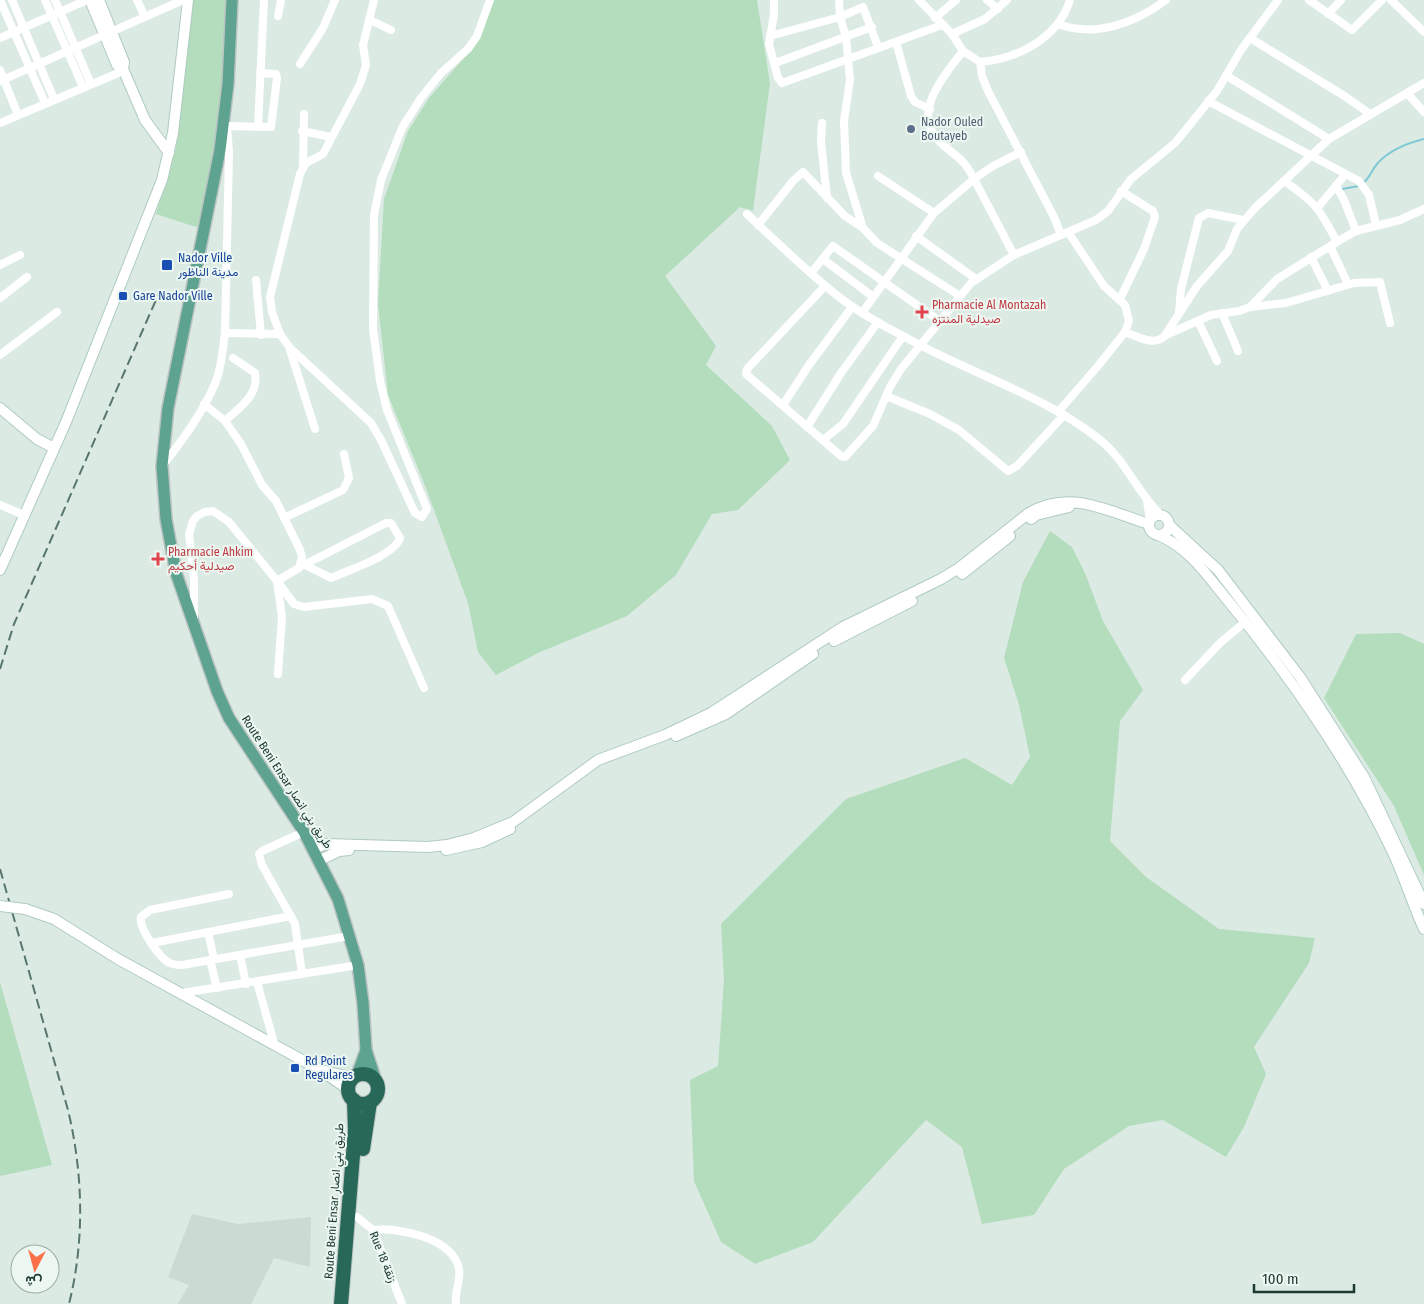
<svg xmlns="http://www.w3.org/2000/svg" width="1424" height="1304" font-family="'Fira Sans Condensed',Vazirmatn,sans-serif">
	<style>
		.built { fill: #cbdad3 }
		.green { fill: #b3ddbd }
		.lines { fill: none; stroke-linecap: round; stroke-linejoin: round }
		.stream { stroke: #7fc9d4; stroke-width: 2 }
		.secondary-casing { stroke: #afcbc0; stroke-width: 12 }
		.primary-casing { stroke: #bbc4c2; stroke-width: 14 }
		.highway-casing { stroke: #bbc4c2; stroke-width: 16 }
		.street { stroke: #fff; stroke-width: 8 }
		.secondary { stroke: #fff; stroke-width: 10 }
		.primary { stroke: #5da38f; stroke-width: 11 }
		.highway { stroke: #276859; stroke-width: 14 }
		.rail { stroke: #57766d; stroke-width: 2; stroke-dasharray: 10 5; stroke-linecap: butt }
		.secondary-bridge-casing { stroke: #afcbc0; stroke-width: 12; stroke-linecap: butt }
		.secondary-bridge { stroke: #fff; stroke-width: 10 }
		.service-dot { fill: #5c6f8a; stroke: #edf7f1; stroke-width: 2 }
		.transit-dot { fill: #1a4fb4; stroke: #edf7f1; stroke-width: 2 }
		.health-dot { fill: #e0444e; stroke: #edf7f1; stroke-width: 2 }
		.labels { text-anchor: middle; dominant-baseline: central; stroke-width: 4; stroke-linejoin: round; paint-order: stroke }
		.service-label { font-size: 12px; fill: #4e5e75; stroke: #edf7f1; text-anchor: start }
		.transit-label { font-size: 12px; fill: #164399; stroke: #edf7f1; text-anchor: start }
		.health-label { font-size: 12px; fill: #be3a42; stroke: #edf7f1; text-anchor: start }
		.street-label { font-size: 12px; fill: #1d3a32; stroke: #edf7f1 }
	</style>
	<rect width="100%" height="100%" fill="#dceae4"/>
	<polygon class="built" points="192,1214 238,1224 311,1217 310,1267 274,1258 251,1304 178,1304 189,1285 168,1277"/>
	<g class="green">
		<polygon points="191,0 228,0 219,123 200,225 196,227 156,214 176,148"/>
		<polygon points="492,0 757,0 770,83 753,211 740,207 665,276 716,346 706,365 772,426 790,460 738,510 712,514 676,575 627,616 538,653 496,675 478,652 468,603 426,488 388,395 378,304 384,199 408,131 429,98 477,43"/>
		<polygon points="1050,531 1072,547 1085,573 1103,621 1143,690 1120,721 1110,841 1146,877 1219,929 1315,938 1309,963 1254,1047 1266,1074 1244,1127 1226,1157 1163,1120 1129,1126 1064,1169 1034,1215 982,1224 962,1147 926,1120 813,1242 755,1264 721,1242 694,1181 690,1080 718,1066 724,980 721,924 846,799 965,758 1012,785 1030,757 1019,705 1004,658 1023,582"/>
		<polygon points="1400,633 1424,644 1424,875 1394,806 1324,698 1356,634"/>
		<polygon points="0,982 52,1165 0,1176"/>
	</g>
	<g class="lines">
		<g class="stream">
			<path d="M1363 183C1370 178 1371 171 1377 164 1388 151 1408 143 1424 139"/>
			<polyline points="1342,189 1359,186"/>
		</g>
		<defs>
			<g id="secondary">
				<polyline points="90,0 117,65 123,69 145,120 169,153"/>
				<polyline points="99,0 124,62 123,69"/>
				<polyline points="0,408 37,439 54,448"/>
				<circle cx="1159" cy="525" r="10"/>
				<polyline points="1031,519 1036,515 1069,507"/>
				<polyline points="1169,525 1218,570 1300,677 1364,777 1424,904"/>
				<path d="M1158 535C1189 547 1209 578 1229 602 1291 677 1353 767 1394 855 1405 879 1413 905 1424 929"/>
				<polyline points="0,570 66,422 162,180 173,133 188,0"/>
				<polyline points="962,574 1010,536"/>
				<polyline points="834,641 912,601"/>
				<polyline points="676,736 726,714 813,654"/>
				<path d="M314 849 326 844 428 847 447 845 474 838 513 822 598 760 665 735 711 713 843 627 941 579 959 568 1029 513C1071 489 1107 511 1149 524"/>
				<polyline points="446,850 482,842 510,829"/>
				<polyline points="320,860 339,851 349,850"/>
				<polyline points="25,909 54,919 118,959 322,1071 349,1090"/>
				<polyline points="325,1071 354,1078"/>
			</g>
			<g id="primary">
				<polyline points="232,0 228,84 220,150 168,408 162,466 166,519 176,573 217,691 229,718 304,832 338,899 358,965 363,1003 366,1050 376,1081"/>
				<polyline points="357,1075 366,1050"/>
			</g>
			<g id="highway">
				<circle cx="363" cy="1089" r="15"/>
				<polyline points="363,1149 370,1102"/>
				<polyline points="341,1304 355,1130 354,1100"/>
			</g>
		</defs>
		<use href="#secondary" class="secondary-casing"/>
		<use href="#primary" class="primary-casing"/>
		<use href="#highway" class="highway-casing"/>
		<g class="street">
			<polyline points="0,0 45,103"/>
			<polyline points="12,0 54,99"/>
			<polyline points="45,0 83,87"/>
			<polyline points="55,0 91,84"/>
			<polyline points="137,0 145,17"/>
			<polyline points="374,0 363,45 366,65 360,84 323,154 306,163 300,174 270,297 272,312 280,334 290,348 371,423 381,440 415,513 422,517 427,509 387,410 380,381 373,329 374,215 381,180 403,126 421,98 441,73 468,49 477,36 490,0"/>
			<polyline points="774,0 774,14 769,44 778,78 782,83 942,25"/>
			<polyline points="839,0 840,17 846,37 850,80 844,121 846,173 863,228 877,243 960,296"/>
			<path d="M919 0 952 34 963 51 980 62C1018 59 1058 38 1070 0"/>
			<polyline points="987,0 998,9"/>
			<polyline points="1309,0 1352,30 1382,0"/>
			<polyline points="1391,0 1424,32"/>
			<polyline points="1328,14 1341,0"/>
			<polyline points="278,16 281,0"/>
			<polyline points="935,18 956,0"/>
			<polyline points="370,20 391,30"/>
			<path d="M1058 24C1096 38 1135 23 1166 0"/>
			<polyline points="952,34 985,19 1007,0"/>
			<polyline points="770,36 840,17 863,7 878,47"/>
			<polyline points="0,38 87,0"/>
			<polyline points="1250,38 1346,97 1370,114"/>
			<polyline points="896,42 911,96 915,102 930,109"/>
			<polyline points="980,62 982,76 988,91 1054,217 1061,235"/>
			<polyline points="775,63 872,27"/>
			<polyline points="300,64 323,28 335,0"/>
			<polyline points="0,70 18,115"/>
			<polyline points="1227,76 1329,139"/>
			<polyline points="0,81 183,0"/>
			<polyline points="1407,93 1424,112"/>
			<polyline points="1208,101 1359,181 1369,195 1376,225"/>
			<polyline points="0,123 123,71"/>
			<polyline points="822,123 821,142 827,198"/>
			<polyline points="227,126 271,127 277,78 276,74 260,73"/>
			<polyline points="258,127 264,0"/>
			<polyline points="302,131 331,137"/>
			<polyline points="303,166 304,114"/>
			<polyline points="878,176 934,213"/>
			<path d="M1284 181C1316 203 1319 208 1337 242"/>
			<polyline points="1336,186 1344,200 1356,231"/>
			<polyline points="1318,207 1345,175"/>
			<path d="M747 214C778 243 809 274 843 300 866 317 893 331 918 344 978 376 1046 397 1099 439 1126 460 1137 493 1161 515"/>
			<polyline points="758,225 793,181 803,172 845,216 863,228"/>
			<polyline points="916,236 976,279"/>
			<polyline points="1330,246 1348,284"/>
			<polyline points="1014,255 974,179 993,166 1021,152"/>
			<polyline points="1311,257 1328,291"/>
			<polyline points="823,259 872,296"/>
			<polyline points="0,265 20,255"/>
			<polyline points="811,273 833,246 941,322"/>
			<polyline points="256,280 261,335"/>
			<polyline points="825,286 747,369 746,374 841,456 845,457 873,426 890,387 901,369 971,283 1014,255 1096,220 1108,211 1131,179 1175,143 1184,132 1217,91 1241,50 1278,0"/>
			<polyline points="0,298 27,277"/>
			<polyline points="1120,299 1144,249 1155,217 1153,211 1121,191"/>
			<polyline points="1250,307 1286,303 1354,283 1380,282 1390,323"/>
			<polyline points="1179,312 1181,289 1199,218 1208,213 1243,220"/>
			<path d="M862 313 934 213 974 179C962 155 954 157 938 140 911 112 946 73 963 51"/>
			<polyline points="1222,313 1238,351"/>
			<polyline points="1198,321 1217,361"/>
			<path d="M1125 332C1136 336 1153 346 1164 337L1197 286 1228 251 1237 229 1255 208 1329 139 1424 83"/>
			<polyline points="225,333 280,334"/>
			<polyline points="1166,335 1211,315 1239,311 1250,307 1277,279 1340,240 1356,231 1400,220 1424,209"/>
			<polyline points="290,350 315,429"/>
			<polyline points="0,355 57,312"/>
			<polyline points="886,396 930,414 959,430 1008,471 1017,466 1064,415"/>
			<polyline points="204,404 225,421 241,444 262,485 276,501 300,550 302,557 299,568 277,581 294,604 304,607 372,599 388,606 424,688"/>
			<polyline points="783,405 809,365 852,307"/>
			<polyline points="1058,412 1098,366 1125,332 1129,321 1125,305 1104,286 1068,232"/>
			<path d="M225 421C240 407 259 395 255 373L233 358"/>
			<polyline points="807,427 841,373 878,322"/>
			<polyline points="823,440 843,424 903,336"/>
			<path d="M163 465C182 441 209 405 218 375 222 362 223 347 225 333L229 152 227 126"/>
			<polyline points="1147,501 1150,521"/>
			<polyline points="0,505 24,515"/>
			<polyline points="284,518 343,490 349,478 344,454"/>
			<path d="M301 563 331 578C348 570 394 556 400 538L391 523H386L304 565"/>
			<polyline points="194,617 194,580 189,534 193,521 197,516 205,512 213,511 229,522 277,581 282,617 278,674"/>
			<polyline points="1185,680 1220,643 1245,622"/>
			<path d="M229 894 150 910 141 917C138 927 160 959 170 963 174 965 179 965 182 965L349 936"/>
			<polyline points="208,932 214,959"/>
			<polyline points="152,943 291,916"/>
			<polyline points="240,955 246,984"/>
			<polyline points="210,960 217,988"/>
			<polyline points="302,974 295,924 262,865 259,854 262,851 304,832"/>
			<polyline points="257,982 274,1043"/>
			<polyline points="182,993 358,965"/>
			<polyline points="357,1217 373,1230 402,1304"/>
			<path d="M373 1230C399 1227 453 1238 459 1269 461 1281 454 1292 456 1304"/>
		</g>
		<use href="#secondary" class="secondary"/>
		<use href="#primary" class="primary"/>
		<use href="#highway" class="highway"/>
		<g class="rail">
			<polyline points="0,669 14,624 159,293"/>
			<path d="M0 869 68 1110C83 1173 85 1240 69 1304"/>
		</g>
		<defs>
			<polyline id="secondary-bridge" points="0,906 25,909"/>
		</defs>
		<use href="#secondary-bridge" class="secondary-bridge-casing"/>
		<use href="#secondary-bridge" class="secondary-bridge"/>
	</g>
	<circle class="service-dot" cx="911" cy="129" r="5"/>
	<g class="transit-dot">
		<rect x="161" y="259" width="12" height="12" rx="2.5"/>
		<rect x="118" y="291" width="10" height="10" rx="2.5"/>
		<rect x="290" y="1063" width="10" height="10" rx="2.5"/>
	</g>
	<g class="health-dot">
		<path d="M919.5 304.5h5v5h5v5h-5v5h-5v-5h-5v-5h5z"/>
		<path d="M155.5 551.5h5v5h5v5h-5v5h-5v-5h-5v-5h5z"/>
	</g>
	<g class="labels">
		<g class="service-label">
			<text x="921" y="122">Nador Ouled<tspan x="921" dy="14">Boutayeb</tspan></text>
		</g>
		<g class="transit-label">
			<text x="178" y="258">Nador Ville<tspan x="178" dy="14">مدينة الناظور</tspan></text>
			<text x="133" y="296">Gare Nador Ville</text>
			<text x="305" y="1061">Rd Point<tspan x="305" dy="14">Regulares</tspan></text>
		</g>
		<g class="health-label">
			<text x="932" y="305">Pharmacie Al Montazah<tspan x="932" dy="14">صيدلية المنتزه</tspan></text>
			<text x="168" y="552">Pharmacie Ahkim<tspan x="168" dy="14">صيدلية أحكيم</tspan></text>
		</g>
		<g class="street-label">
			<text transform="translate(287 782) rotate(57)">Route Beni Ensar طريق بني انصار</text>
			<text transform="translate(334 1201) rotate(-86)">Route Beni Ensar طريق بني انصار</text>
			<text transform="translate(383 1257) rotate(68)">Rue 18 زنقة</text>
		</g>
	</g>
	<g transform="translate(35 1269) rotate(186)"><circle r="24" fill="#edf7f1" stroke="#9aaba5"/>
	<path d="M0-4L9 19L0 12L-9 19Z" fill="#fc7048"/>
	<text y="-8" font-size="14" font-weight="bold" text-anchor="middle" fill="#1d3a32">ش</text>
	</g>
	<path d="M1254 1284v8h100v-8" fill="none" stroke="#1d3a32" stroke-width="2.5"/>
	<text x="1262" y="1284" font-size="15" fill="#1d3a32" stroke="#edf7f1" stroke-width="4" paint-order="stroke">100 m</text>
</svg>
